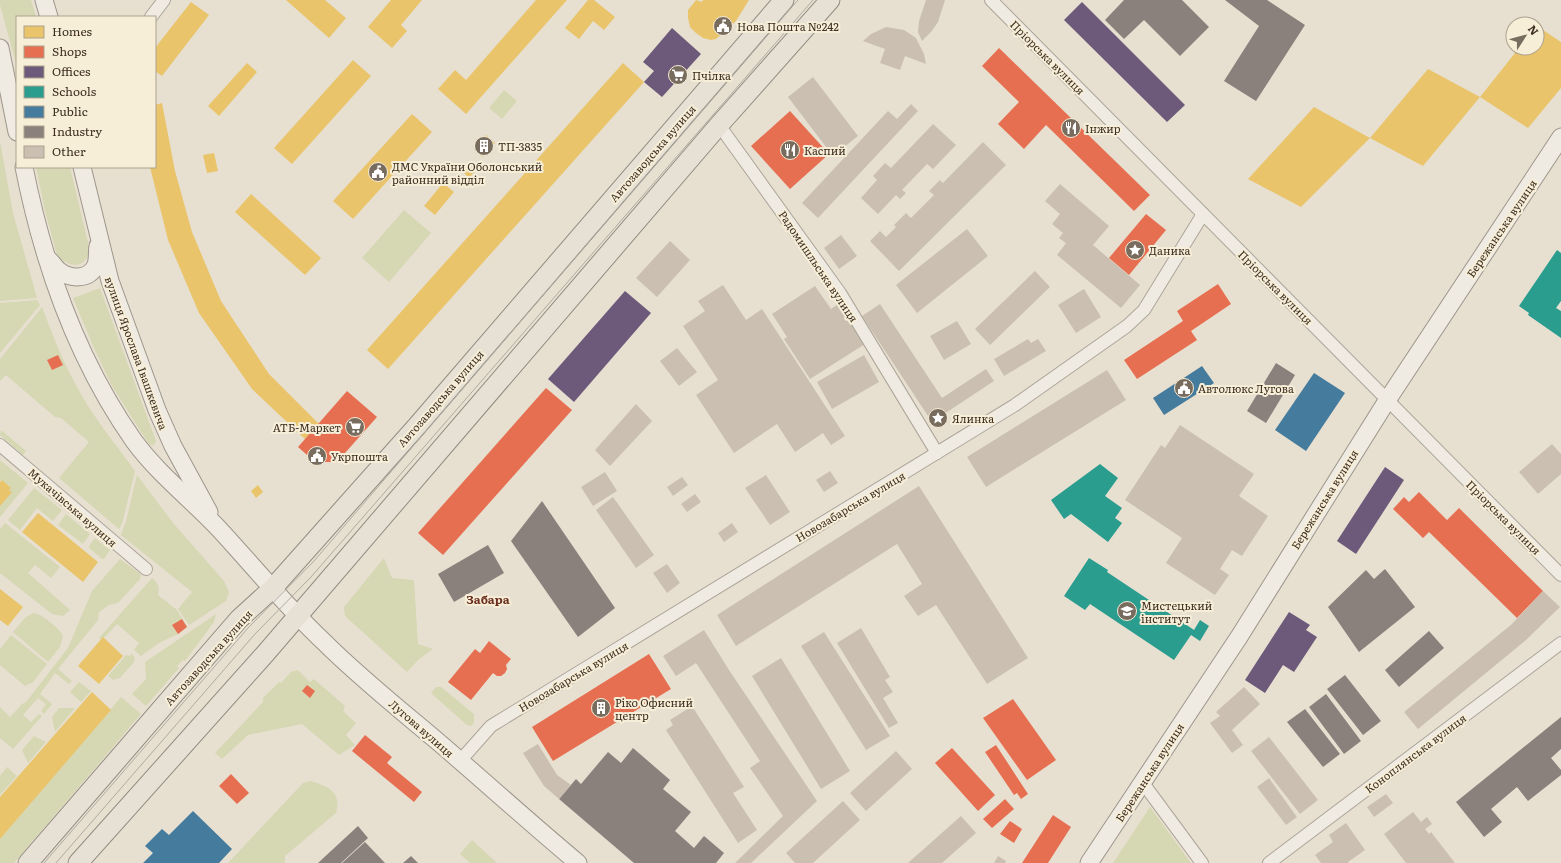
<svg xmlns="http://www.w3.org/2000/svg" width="1561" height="863" font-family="Literata,serif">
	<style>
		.green { fill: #d6d7b3 }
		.homes { fill: #e9c46a }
		.shops { fill: #e76f51 }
		.offices { fill: #6d597a }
		.schools { fill: #2a9d8f }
		.public { fill: #457b9d }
		.industry { fill: #8a817c }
		.building { fill: #cbbfb2 }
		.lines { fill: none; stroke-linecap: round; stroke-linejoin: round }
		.street-casing { stroke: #ada599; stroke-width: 14 }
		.secondary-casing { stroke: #9c958a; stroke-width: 19 }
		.primary-casing { stroke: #928b80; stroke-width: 21 }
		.street { stroke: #efebe3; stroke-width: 12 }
		.secondary { stroke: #efebe3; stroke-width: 17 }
		.primary { stroke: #e6e1d4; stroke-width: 19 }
		.tram { stroke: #afaaa2; stroke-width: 1 }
		.labels { text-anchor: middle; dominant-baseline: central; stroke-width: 4; stroke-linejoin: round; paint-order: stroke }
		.poi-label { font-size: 11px; fill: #3d2e20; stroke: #f7eed8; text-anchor: start }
		.street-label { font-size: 11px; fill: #3d2e20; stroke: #f7eed8 }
		.neighbourhood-label { font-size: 12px; font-weight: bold; fill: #6b2e1e; stroke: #f7eed8 }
	</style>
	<rect width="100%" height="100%" fill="#e7e0d1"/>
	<g class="green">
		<polygon points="0,0 31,0 36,17 17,17 17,67 0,5"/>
		<polygon points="504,90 517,101 502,119 489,108"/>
		<polygon points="0,141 13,213 37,298 0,301"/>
		<path d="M36 167H70L90 251C84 270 69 268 57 255L45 211Z"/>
		<polygon points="404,210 431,233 389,282 362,258"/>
		<polygon points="100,288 156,441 154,445 150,445 148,443 112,386 94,348 73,298"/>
		<polygon points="37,300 40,305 0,353 0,303"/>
		<path d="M42 307C52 333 62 360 76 385 92 416 115 443 135 471L122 524 119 529 59 478 89 442 61 418 55 417 6 375 0 381V359Z"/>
		<polygon points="1,430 26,451 23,455 0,435"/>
		<polygon points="0,460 28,483 0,517 0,505 11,492 9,490 10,488 1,480 0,481"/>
		<polygon points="137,475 173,523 224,581 229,592 226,601 189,625 178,609 192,592 121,535 126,521"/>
		<polygon points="34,488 62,510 53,521 37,508 20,530 8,520"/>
		<polygon points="66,514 90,534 83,544 58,525"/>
		<polygon points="5,523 60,567 51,578 35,565 28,573 70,610 63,616 52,614 0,573 0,529"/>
		<polygon points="95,538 110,550 104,559 102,559 89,548 89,546"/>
		<polygon points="384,558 392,578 414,580 418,644 433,649 419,659 407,672 345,616 344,607"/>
		<polygon points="120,559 139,573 141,575 140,579 118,603 109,605 99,612 98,620 58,669 72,681 69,684 55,673 40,694 52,704 44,714 41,711 46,704 38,698 23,715 31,722 39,714 42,716 13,749 0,738 0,707 10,717 22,704 26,702 68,648 92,591"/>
		<path d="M152 578C158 583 160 587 158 595L177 610 187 627 178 634 159 643 141 656 134 650 139 643 117 624 102 640 99 638Z"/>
		<path d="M33 613C41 613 60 629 63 636L60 647 48 662 13 632 26 617Z"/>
		<polygon points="216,614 214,622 185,661 183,660 177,666 179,668 146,706 132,694 146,679 145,662"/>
		<polygon points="11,635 47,664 33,682 25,686 0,665 0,649"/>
		<polygon points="132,654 135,658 134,662 120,678 113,680 108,676 126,655 129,656"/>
		<polygon points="298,670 310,682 314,679 345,706 343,711 356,723 346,735 355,745 339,755 302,724 248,735 222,759 215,753 263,702 263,698 279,682 281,683 291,672"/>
		<polygon points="79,682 91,691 81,702 70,692"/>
		<polygon points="436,687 441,687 474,714 474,721 472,726 467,725 431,693"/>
		<polygon points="121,697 141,714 14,863 0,863 0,839"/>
		<polygon points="59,708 75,708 55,732 52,717"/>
		<polygon points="34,736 46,742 28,763 22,750"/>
		<polygon points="7,767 17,776 0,795 0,776"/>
		<path d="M310 781C328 786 342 792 336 813L285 856V863H228L303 783Z"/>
		<polygon points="1150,807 1191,863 1113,863"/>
		<polygon points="472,840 497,863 470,863 460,854"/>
	</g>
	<g class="homes">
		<polygon points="286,0 325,0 346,18 329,38"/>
		<polygon points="391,0 422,0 401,25 407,31 392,48 368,27"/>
		<polygon points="536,0 567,0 466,114 438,89 455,70 466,80"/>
		<polygon points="588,0 594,0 615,17 604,30 593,21 579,39 565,28"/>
		<polygon points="696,0 702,2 703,0 749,0 736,21 716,39 711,40 703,38 696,33 690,27 688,18 688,10"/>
		<polygon points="191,2 209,15 162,76 155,71 155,48"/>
		<polygon points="1537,26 1561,42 1561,88 1528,128 1480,97 1519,48 1537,48"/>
		<polygon points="353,60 371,76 292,164 274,148"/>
		<polygon points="247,63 257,72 219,116 208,106"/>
		<polygon points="623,63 644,82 388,369 367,350"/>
		<polygon points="1428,69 1480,97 1423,166 1370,138"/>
		<polygon points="162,103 175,171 192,232 221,301 269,374 319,424 305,439 252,389 199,313 168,240 150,167 155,167 155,105"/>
		<polygon points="1314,107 1370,138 1301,207 1248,179"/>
		<polygon points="412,114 432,132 353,219 333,201"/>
		<polygon points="486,135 495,143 483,157 474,149"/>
		<polygon points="214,153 218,171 207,173 203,155"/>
		<polygon points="467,164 475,171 469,178 461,170"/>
		<polygon points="443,183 454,192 435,215 424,206"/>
		<polygon points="251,194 321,258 305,275 235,212"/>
		<polygon points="2,480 11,488 9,490 12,492 0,506 0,482"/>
		<polygon points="258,485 263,492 256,498 251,491"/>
		<polygon points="38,513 98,562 83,582 22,532"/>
		<polygon points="0,589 23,607 8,626 0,620"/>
		<polygon points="103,637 123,656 99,684 78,666"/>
		<polygon points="92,692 111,710 0,839 0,797"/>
	</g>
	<g class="shops">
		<polygon points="999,48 1150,195 1134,211 1046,125 1024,149 998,124 1019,102 982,66"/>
		<polygon points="790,111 829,154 790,189 751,146"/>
		<polygon points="1146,214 1166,230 1129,275 1109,258"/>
		<polygon points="1218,284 1231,304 1191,331 1197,340 1137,379 1124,360 1183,321 1177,311"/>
		<polygon points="58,355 63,365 52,370 47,360"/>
		<polygon points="546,388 572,410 443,555 418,533"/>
		<polygon points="347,391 377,417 337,462 315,462 298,447"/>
		<polygon points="1419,492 1447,520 1459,508 1543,591 1517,618 1429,532 1423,538 1393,509 1404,497 1409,502"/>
		<polygon points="182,619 187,627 178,634 172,625"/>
		<polygon points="489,641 511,659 506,665 507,669 505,673 501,676 497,676 493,673 471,700 448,682 475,649 480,653"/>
		<polygon points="649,654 671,689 553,761 532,727"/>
		<polygon points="307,685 315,691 310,698 302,691"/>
		<polygon points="1013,699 1056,760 1027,780 983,718"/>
		<polygon points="365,735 392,757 387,763 422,792 414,802 352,751"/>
		<polygon points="996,745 1028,794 1021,799 1017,793 1014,795 985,752"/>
		<polygon points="952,748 995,795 978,811 935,763"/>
		<polygon points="231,774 249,793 237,804 219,786"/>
		<polygon points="1005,799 1014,809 992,828 983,819"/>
		<polygon points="1053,815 1071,827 1048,863 1022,863"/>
		<polygon points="1010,821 1022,829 1014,843 1000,834"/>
	</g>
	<g class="offices">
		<polygon points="1082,2 1185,105 1167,122 1064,20"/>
		<polygon points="672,28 701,54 662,97 644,82 654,71 643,62"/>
		<polygon points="625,291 651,313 574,402 548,379"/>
		<polygon points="1385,467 1404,480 1356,554 1337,541"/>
		<polygon points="1289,612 1310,625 1306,630 1317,637 1294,672 1283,665 1265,693 1245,680"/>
	</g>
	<g class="schools">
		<polygon points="1557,250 1561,253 1561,301 1556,308 1561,311 1561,338 1528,315 1529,313 1519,306"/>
		<polygon points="1100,464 1118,478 1105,496 1122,508 1115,518 1122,523 1108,542 1071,514 1064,519 1051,500"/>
		<polygon points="1089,558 1108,570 1107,572 1194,630 1200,620 1209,626 1200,641 1191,635 1174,660 1090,604 1085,610 1064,596"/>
	</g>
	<g class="public">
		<polygon points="1202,366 1214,383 1164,415 1153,398"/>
		<polygon points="1314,373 1345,393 1306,451 1275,430"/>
		<polygon points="193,811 232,849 219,863 143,863 153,853 145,846 162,829 169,835"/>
	</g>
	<g class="industry">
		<polygon points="1124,0 1182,0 1209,27 1180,56 1144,20 1124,39 1105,20"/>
		<polygon points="1225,0 1267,0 1305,25 1256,101 1224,81 1259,26"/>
		<polygon points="1276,363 1295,375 1266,423 1247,411"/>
		<polygon points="542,501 615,608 578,637 511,541"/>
		<polygon points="488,545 504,573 454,602 438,574"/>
		<polygon points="1385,569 1415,607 1359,652 1328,607 1366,570 1374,579"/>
		<polygon points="1429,631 1444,648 1399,687 1385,670"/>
		<polygon points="1345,675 1381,721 1363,735 1327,689"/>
		<polygon points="1326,694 1361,741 1344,754 1309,707"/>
		<polygon points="1305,709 1340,754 1323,767 1287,722"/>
		<polygon points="1561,717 1561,749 1551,758 1561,770 1561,775 1528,801 1517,787 1491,809 1502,822 1484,837 1456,802"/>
		<polygon points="633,748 670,780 663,789 691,812 675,831 694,848 704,836 724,853 716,863 634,863 559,799 576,779 581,784 608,752 621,763"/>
		<polygon points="358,826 368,838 341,863 318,863"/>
		<polygon points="365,842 385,863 342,863"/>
		<polygon points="411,856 418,863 403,863"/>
	</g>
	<g class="building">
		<polygon points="926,0 945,0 938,22 931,32 922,41 918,32 919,21"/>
		<polygon points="886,27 904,30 916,38 924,54 926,64 905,56 900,70 880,63 885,49 863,41 871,34"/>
		<polygon points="813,77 858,136 833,156 788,97"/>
		<polygon points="911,104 918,111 818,218 802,203 888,111 897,119"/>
		<polygon points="933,124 956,145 933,169 927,164 902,190 906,193 900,199 896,195 878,214 861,198 877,180 873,176 885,163 891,168"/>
		<polygon points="983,142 1006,165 899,271 870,241 880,231 886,237 896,227 894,225 906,213 911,218 934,195 929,191 940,180 943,183"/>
		<polygon points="1060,184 1109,226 1093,245 1140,285 1121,308 1057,255 1066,243 1059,238 1063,233 1052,224 1060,214 1045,201"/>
		<polygon points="967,229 988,256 917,313 896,285"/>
		<polygon points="841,235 857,256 839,269 824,248"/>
		<polygon points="670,241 690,260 657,297 636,278"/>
		<polygon points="1035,271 1050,287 990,345 975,329"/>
		<polygon points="723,285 746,320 762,309 845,436 831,445 823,433 795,452 777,424 734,453 696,395 718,380 683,326 705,311 698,301"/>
		<polygon points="815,286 831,309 838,304 865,344 810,379 784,339 787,337 772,314"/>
		<polygon points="1084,289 1101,317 1076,333 1058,305"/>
		<polygon points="880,304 942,398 986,369 994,381 932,422 862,316"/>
		<polygon points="957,321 971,344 944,360 930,336"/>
		<polygon points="1028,339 1031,343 1038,339 1046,351 1004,376 994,359"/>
		<polygon points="677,348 697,372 679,386 660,361"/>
		<polygon points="864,355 879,382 832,409 817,382"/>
		<polygon points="1107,370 1126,400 986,487 967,457"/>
		<polygon points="636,404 652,421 610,466 595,450"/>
		<polygon points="1180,425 1254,474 1239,496 1268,516 1242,556 1232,550 1220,569 1229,575 1215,595 1166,563 1182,538 1125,500 1161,445 1165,448"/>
		<polygon points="1552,444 1561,454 1561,474 1538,494 1519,472"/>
		<polygon points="830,471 838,483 824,492 816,480"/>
		<polygon points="605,472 617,491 593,506 581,487"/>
		<polygon points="766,475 790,512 770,525 745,488"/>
		<polygon points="682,477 688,485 673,496 667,487"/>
		<polygon points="919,486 1028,658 987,684 936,605 918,616 904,596 922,584 897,544 736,646 717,615"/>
		<polygon points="695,494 701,502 687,512 681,504"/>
		<polygon points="613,497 654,555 636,568 596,510"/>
		<polygon points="732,523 738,532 724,542 718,533"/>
		<polygon points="667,564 680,583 667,593 653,573"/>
		<polygon points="1543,591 1560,607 1526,640 1418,729 1404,712 1512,624"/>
		<polygon points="861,628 890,677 885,680 893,692 883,698 898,723 889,728 837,643"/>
		<polygon points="704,630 729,670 817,801 751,863 735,863 783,816 750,768 760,761 696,663 676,676 663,656"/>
		<polygon points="824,632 890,736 866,750 801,646"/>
		<polygon points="781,658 850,771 821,789 752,676"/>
		<polygon points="1244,687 1260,704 1232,730 1243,745 1232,753 1210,723 1220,716 1216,712"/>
		<polygon points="692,706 744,787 733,793 757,830 738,843 666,730 673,725 670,720"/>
		<polygon points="1269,737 1318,800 1300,814 1251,751"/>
		<polygon points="538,744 557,775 571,785 559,799 544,786 523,753"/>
		<polygon points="896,751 912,769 866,811 850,793"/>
		<polygon points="1269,778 1297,817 1286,825 1257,787"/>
		<polygon points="1386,794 1393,803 1374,817 1367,807"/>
		<polygon points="843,801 860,820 813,863 795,863 786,853"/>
		<polygon points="1413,812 1421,822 1427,817 1432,824 1425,829 1429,834 1431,832 1455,863 1406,863 1384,834"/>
		<polygon points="961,816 976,833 942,863 908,863"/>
		<polygon points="1346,823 1365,850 1348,862 1349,863 1321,863 1315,855 1333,842 1329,835"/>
		<polygon points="998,856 1006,861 1005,863 994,863"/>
	</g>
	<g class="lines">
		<defs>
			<g id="street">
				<polyline points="991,0 1561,575"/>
				<polyline points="151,17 164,0"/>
				<polyline points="719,125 840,293 937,453"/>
				<polyline points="0,445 146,569"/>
				<polyline points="460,761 491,726 1015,405 1127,326 1144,310 1203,214"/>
				<polyline points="1143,783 1202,863"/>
				<polyline points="1269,863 1561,643"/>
			</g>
			<g id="secondary">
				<polyline points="44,0 49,17"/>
				<polyline points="0,48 17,132"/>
				<path d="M24 167C43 263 77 360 134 441 159 475 192 500 220 530 254 567 286 606 323 641 358 676 398 708 436 740 484 781 530 823 578 863"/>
				<polyline points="82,167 110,281 157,410 173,446 209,512"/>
				<path d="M47 258C51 261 54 266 58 270 69 279 89 281 96 265 98 259 97 251 98 246"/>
				<polyline points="1089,863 1239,637 1388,399 1561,137"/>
			</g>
			<g id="primary">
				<polyline points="28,863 239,619 272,589 417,426 784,0"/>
				<polyline points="78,863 265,654 719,125 830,0"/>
			</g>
		</defs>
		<use href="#street" class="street-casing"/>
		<use href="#secondary" class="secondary-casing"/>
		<use href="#primary" class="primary-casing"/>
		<use href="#street" class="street"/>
		<use href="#secondary" class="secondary"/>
		<use href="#primary" class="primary"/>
		<g class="tram">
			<polyline points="44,863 248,628 314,561 798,0"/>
			<polyline points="56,863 255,634 311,577 813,0"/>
		</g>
	</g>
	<defs>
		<symbol id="civic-disc" viewBox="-11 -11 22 22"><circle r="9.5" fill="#786c5e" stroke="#f7eed8"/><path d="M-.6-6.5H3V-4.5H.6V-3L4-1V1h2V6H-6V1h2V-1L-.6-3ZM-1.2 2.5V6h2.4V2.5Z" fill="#fff"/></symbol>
		<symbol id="supermarket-disc" viewBox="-11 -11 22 22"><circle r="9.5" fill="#786c5e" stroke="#f7eed8"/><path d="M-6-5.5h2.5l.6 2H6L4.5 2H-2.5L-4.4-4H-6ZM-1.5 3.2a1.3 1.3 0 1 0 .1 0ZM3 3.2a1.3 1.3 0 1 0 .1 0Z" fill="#fff"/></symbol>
		<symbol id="restaurant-disc" viewBox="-11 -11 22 22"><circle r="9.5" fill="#786c5e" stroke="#f7eed8"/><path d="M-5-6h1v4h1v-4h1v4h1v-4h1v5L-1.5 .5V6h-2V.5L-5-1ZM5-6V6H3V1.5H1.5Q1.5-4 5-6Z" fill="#fff"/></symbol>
		<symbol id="building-disc" viewBox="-11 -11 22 22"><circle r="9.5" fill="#786c5e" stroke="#f7eed8"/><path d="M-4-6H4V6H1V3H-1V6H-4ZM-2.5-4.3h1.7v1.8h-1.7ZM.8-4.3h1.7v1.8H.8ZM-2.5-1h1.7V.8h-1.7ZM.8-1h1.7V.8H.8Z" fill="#fff"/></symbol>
		<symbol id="sight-disc" viewBox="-11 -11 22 22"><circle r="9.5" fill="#786c5e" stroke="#f7eed8"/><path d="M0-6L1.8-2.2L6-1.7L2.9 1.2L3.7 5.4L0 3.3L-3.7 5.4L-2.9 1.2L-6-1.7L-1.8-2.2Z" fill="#fff"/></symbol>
		<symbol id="university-disc" viewBox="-11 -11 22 22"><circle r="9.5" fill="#786c5e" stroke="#f7eed8"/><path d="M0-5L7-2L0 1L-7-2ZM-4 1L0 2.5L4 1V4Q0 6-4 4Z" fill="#fff"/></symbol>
	</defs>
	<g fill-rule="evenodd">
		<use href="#civic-disc" x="712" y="15" width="22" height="22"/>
		<use href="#supermarket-disc" x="667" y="64" width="22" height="22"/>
		<use href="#restaurant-disc" x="1060" y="117" width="22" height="22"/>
		<use href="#building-disc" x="473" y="135" width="22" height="22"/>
		<use href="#restaurant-disc" x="779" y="139" width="22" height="22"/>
		<use href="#civic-disc" x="367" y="161" width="22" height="22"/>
		<use href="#sight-disc" x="1124" y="239" width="22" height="22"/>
		<use href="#civic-disc" x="1173" y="377" width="22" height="22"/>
		<use href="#sight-disc" x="927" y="407" width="22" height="22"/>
		<use href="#supermarket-disc" x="344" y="416" width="22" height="22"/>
		<use href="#civic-disc" x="306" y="445" width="22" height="22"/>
		<use href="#university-disc" x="1116" y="600" width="22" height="22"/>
		<use href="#building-disc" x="590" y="697" width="22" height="22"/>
	</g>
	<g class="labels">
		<g class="poi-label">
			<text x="737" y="26">Нова Пошта №242</text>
			<text x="692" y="75">Пчілка</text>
			<text x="1085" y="128">Інжир</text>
			<text x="498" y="146">ТП-3835</text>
			<text x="804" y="150">Каспий</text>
			<text x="392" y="166">ДМС України Оболонський<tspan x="392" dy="13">районний відділ</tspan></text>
			<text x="1149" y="250">Даника</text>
			<text x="1198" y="388">Автолюкс Лугова</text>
			<text x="952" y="418">Ялинка</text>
			<text x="341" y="427" text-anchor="end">АТБ-Маркет</text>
			<text x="331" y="456">Укрпошта</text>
			<text x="1141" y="605">Мистецький<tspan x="1141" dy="13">інститут</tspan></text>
			<text x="615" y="702">Ріко Офисний<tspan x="615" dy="13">центр</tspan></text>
		</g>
		<g class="street-label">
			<text transform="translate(1048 57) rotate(45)">Пріорська вулиця</text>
			<text transform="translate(652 153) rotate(-49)">Автозаводська вулиця</text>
			<text transform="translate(1501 228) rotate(-56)">Бережанська вулиця</text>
			<text transform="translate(819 266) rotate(56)">Радомишльська вулиця</text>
			<text transform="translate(1276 287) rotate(45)">Пріорська вулиця</text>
			<text transform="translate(137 353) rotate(70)">вулиця Ярослава Івашкевича</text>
			<text transform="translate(440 398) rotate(-49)">Автозаводська вулиця</text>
			<text transform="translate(1324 499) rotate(-58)">Бережанська вулиця</text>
			<text transform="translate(850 506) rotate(-31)">Новозабарська вулиця</text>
			<text transform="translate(73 507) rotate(41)">Мукачівська вулиця</text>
			<text transform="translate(1504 517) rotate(45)">Пріорська вулиця</text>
			<text transform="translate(208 657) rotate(-48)">Автозаводська вулиця</text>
			<text transform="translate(573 676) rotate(-31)">Новозабарська вулиця</text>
			<text transform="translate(422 728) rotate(41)">Лугова вулиця</text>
			<text transform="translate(1415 753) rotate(-37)">Коноплянська вулиця</text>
			<text transform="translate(1149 772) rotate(-57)">Бережанська вулиця</text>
		</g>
		<g class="neighbourhood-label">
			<text x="488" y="599">Забара</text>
		</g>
	</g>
	<rect x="16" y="16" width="140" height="152" fill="#f7eed8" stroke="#ada18e"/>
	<rect x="24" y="26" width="20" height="12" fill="#e9c46a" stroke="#ada18e"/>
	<text x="52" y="36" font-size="12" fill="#3d2e20">Homes</text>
	<rect x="24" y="46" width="20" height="12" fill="#e76f51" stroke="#ada18e"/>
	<text x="52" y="56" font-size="12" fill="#3d2e20">Shops</text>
	<rect x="24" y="66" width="20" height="12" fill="#6d597a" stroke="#ada18e"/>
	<text x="52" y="76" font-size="12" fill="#3d2e20">Offices</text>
	<rect x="24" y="86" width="20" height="12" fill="#2a9d8f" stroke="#ada18e"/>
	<text x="52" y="96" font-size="12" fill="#3d2e20">Schools</text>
	<rect x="24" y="106" width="20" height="12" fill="#457b9d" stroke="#ada18e"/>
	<text x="52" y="116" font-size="12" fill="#3d2e20">Public</text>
	<rect x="24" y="126" width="20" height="12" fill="#8a817c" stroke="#ada18e"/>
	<text x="52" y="136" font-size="12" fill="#3d2e20">Industry</text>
	<rect x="24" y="146" width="20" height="12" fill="#cbbfb2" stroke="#ada18e"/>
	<text x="52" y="156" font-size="12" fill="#3d2e20">Other</text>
	<g transform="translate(1525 36) rotate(54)"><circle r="19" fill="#f7eed8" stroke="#ada18e"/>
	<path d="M0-3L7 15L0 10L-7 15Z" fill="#786c5e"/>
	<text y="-6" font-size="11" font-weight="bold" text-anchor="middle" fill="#3d2e20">N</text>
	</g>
</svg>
